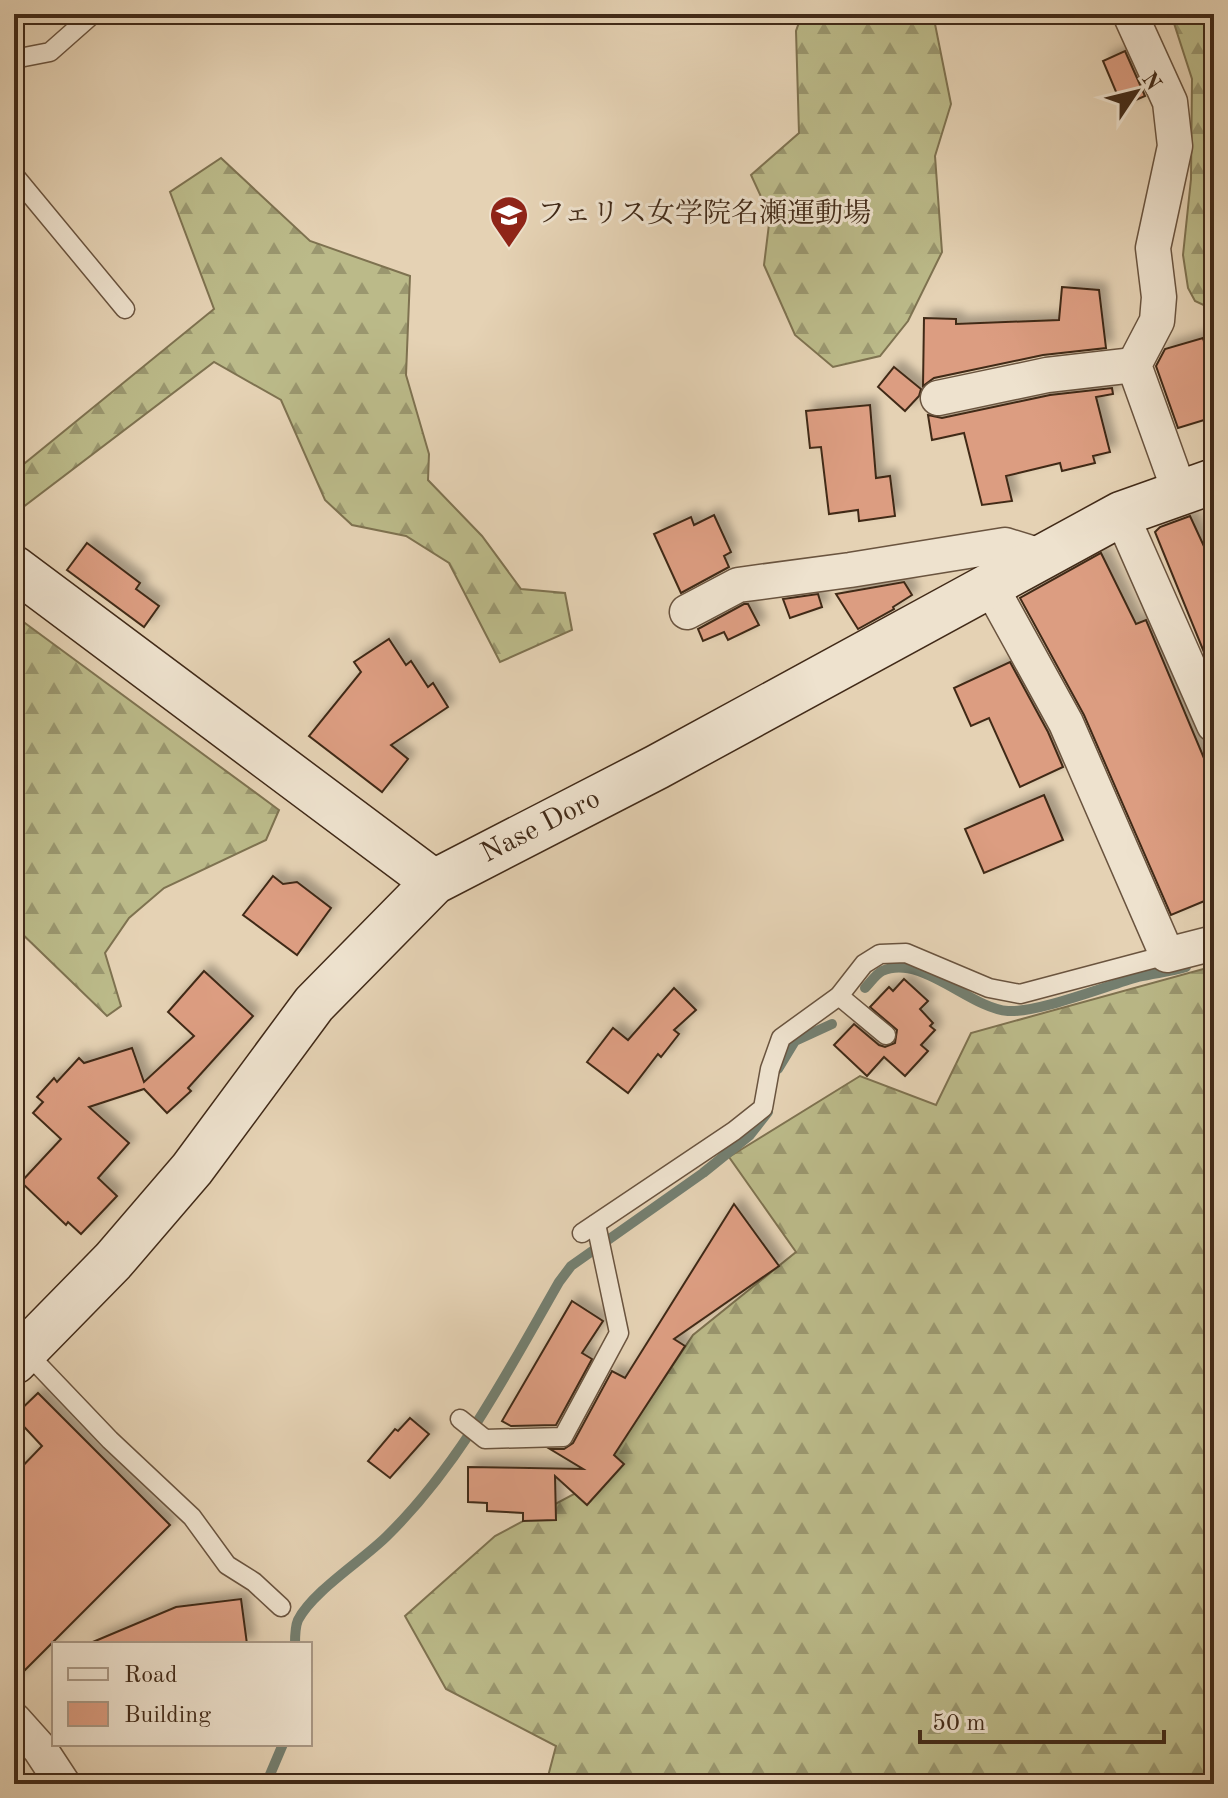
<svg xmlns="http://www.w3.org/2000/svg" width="1228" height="1798" font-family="'Old Standard TT','Noto Serif JP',serif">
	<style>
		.forest { fill: url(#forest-firs); stroke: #7e7250; stroke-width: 2 }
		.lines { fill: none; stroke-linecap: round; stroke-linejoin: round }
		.stream { stroke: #747f70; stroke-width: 10 }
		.building { fill: #dc9d81; stroke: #412a18; stroke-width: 2; filter: url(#shadow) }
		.lane-casing { stroke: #6a543f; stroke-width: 21 }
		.street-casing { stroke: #6a543f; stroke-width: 37 }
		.secondary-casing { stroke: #412a18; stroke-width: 47 }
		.lane { stroke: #eee2ce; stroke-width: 18 }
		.street { stroke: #eee2ce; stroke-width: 34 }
		.secondary { stroke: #eee2ce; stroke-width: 44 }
		.labels { text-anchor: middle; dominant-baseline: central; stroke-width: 6; stroke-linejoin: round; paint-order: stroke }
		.poi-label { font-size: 28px; fill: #412a18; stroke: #eee2ce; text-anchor: start }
		.street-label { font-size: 28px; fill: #412a18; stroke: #eee2ce }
	</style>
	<defs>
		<pattern id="forest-firs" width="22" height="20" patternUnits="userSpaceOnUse" patternTransform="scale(2)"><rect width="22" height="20" fill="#bbba89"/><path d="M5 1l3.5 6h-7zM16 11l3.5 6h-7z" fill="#9a976f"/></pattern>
		<filter id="shadow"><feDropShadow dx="7" dy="-7" stdDeviation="4" flood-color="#0004"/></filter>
	</defs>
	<rect width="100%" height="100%" fill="#e5d2b4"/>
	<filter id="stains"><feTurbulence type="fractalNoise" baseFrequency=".0025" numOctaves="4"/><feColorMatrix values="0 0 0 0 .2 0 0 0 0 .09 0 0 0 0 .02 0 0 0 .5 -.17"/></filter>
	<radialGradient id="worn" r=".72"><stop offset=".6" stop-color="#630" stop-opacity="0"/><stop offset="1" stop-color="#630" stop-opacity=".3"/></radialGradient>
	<g class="forest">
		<polygon points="802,14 933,14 951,104 935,156 942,252 908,321 880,356 833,367 795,335 764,265 770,216 751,175 799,133 796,31"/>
		<polygon points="1171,14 1214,14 1214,310 1195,301 1188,288 1183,255 1191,179 1192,79"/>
		<polygon points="221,158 310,241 410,276 406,375 429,454 428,480 482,536 521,589 565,593 572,630 500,662 449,563 406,536 352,525 325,500 281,400 214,362 14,514 14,472 214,309 170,192"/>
		<polygon points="14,615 279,810 266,840 164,888 129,918 105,953 121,1006 107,1016 14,926"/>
		<polygon points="1214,966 1214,1784 546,1784 556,1746 446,1689 405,1616 495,1536 593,1484 693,1335 796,1252 729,1157 860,1076 936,1105 971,1033"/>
	</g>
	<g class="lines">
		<g class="stream">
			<path d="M865 988C870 983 876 974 882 971 921 953 969 1008 1008 1011 1038 1013 1106 986 1138 977 1154 973 1170 972 1186 967"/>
			<polyline points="778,1069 795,1041 832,1024"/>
			<path d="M295 1644C295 1636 295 1627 298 1620 313 1591 363 1560 387 1536 461 1463 508 1371 559 1282L571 1266 703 1173 750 1135 768 1112"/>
			<polyline points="266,1784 283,1744"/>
		</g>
	</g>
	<g class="building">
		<polygon points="1125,51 1145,96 1122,106 1103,61"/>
		<polygon points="1062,287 1099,290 1106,348 1043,355 934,378 923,386 924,318 956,319 956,324 1059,320"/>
		<polygon points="1203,338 1214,378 1214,417 1178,428 1156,366 1165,349"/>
		<polygon points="894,367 921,389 919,396 905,411 878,387"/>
		<polygon points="1112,388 1113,394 1096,397 1110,452 1093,456 1095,463 1062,471 1060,463 1006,476 1012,501 982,505 964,433 932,440 928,415 942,418 1050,395"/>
		<polygon points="870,405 876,478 890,476 895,516 859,521 858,510 829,514 821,447 810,448 806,411"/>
		<polygon points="714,515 731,552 724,556 729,567 681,593 654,534 691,517 694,525"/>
		<polygon points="1190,516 1214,568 1214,660 1208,662 1155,532 1160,527"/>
		<polygon points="87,543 140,583 136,589 159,606 144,627 67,570"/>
		<polygon points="1101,553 1136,624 1146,620 1214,782 1214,897 1171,915 1084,715 1020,598"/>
		<polygon points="904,582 912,595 893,607 894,609 858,629 836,594"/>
		<polygon points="818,594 822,607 790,618 783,599"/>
		<polygon points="744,604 748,604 759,625 728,640 724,632 703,641 698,629"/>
		<polygon points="389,639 406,665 411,661 428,687 433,683 448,707 391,745 408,759 382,792 309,736 361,672 354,662"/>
		<polygon points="1010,662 1048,732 1063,767 1020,787 989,718 971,726 954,688"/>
		<polygon points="1044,795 1063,840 984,873 965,829"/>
		<polygon points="273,876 283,884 297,882 331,908 297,955 243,915"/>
		<polygon points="204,971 253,1016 188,1088 191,1091 167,1113 144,1089 89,1107 129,1143 98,1178 117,1196 81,1234 68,1222 66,1225 21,1182 61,1139 33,1113 43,1102 37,1097 54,1078 57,1082 79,1058 84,1063 132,1048 144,1082 194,1036 168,1012"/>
		<polygon points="904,979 928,1001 920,1009 933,1023 930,1026 935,1030 921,1045 928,1051 905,1076 884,1057 867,1076 834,1045 854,1024 879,1045 885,1047 895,1043 897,1030 870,1007 889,987 893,991"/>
		<polygon points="674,988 696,1010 674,1030 679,1034 661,1057 658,1054 628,1093 587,1062 613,1028 628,1040"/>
		<polygon points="734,1204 779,1266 674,1339 685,1346 614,1455 624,1464 587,1505 555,1476 556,1520 523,1521 523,1513 487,1511 487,1503 468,1502 468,1467 583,1469 550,1449 564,1449 573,1443 612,1371 625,1378"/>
		<polygon points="572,1301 603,1321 582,1353 592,1359 556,1425 511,1426 502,1421"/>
		<polygon points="38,1393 170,1525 14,1681 14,1475 42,1446 14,1416"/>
		<polygon points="410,1418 429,1434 390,1478 368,1461 395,1429 398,1431"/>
		<polygon points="241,1599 247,1644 88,1644 176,1607"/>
	</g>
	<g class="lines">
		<defs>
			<g id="lane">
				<polyline points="14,59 50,52 93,14"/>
				<polyline points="14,175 125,309"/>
				<polyline points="839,996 886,1035"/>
				<polyline points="582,1233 734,1131 763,1108 770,1069 781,1038 839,996 864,964 880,954 906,953 989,988 1020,994 1167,955"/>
				<polyline points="25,1351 110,1440 192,1517 227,1565 254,1582 281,1607"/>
				<polyline points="460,1419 485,1439 563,1437 619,1333 596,1224"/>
			</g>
			<g id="street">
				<polyline points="1130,14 1170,102 1175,146 1153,248 1159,297 1157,321 1134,365 1180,493"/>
				<polyline points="938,398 1047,375 1134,365"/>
				<polyline points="1121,514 1214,725"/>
				<polyline points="991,587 1066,723 1167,955 1214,943"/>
				<polyline points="687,612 738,585 850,570 1005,545 1044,557"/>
				<polyline points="14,1720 40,1749 63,1784"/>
			</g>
			<g id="secondary">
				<polyline points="14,568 434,882"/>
				<polyline points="14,1362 113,1261 192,1169 314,1004 434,882 657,767 1121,514 1214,481"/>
			</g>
		</defs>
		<use href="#lane" class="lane-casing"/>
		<use href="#street" class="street-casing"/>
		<use href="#secondary" class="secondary-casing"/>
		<use href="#lane" class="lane"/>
		<use href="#street" class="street"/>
		<use href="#secondary" class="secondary"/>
	</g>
	<defs>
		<symbol id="university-pin" viewBox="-11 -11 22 30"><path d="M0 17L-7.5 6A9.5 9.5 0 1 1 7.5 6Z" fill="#8f2418" stroke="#eee2ce"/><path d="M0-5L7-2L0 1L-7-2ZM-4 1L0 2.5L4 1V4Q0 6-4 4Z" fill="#fff"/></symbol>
	</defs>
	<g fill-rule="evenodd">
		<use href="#university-pin" x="487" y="193" width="44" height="60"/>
	</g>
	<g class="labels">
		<g class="poi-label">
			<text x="537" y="215">フェリス女学院名瀬運動場</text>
		</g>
		<g class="street-label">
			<text transform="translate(541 827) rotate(-27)">Nase Doro</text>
		</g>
	</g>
	<rect width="1228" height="1798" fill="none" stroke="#e5d2b4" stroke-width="48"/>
	<rect x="16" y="16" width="1196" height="1766" fill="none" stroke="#412a18" stroke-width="4"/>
	<rect x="24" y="24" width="1180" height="1750" fill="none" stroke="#412a18" stroke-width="2"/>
	<rect x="52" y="1642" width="260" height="104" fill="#eee2ce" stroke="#a99885" stroke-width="2"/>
	<rect x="68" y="1668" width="40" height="12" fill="#eee2ce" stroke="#a99885" stroke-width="2"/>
	<text x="124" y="1682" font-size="24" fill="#412a18">Road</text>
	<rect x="68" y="1702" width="40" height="24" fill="#dc9d81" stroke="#a99885" stroke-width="2"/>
	<text x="124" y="1722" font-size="24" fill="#412a18">Building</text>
	<g transform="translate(1136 92) rotate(55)" stroke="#eee2ce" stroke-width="6" paint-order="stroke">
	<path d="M0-6L14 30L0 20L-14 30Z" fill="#412a18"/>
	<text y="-12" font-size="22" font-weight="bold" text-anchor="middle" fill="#412a18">N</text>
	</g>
	<path d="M920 1730v12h244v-12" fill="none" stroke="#412a18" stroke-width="4"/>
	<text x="932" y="1730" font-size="24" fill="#412a18" stroke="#eee2ce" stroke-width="6" paint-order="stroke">50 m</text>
	<rect width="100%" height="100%" filter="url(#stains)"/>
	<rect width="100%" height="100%" fill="url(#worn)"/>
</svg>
